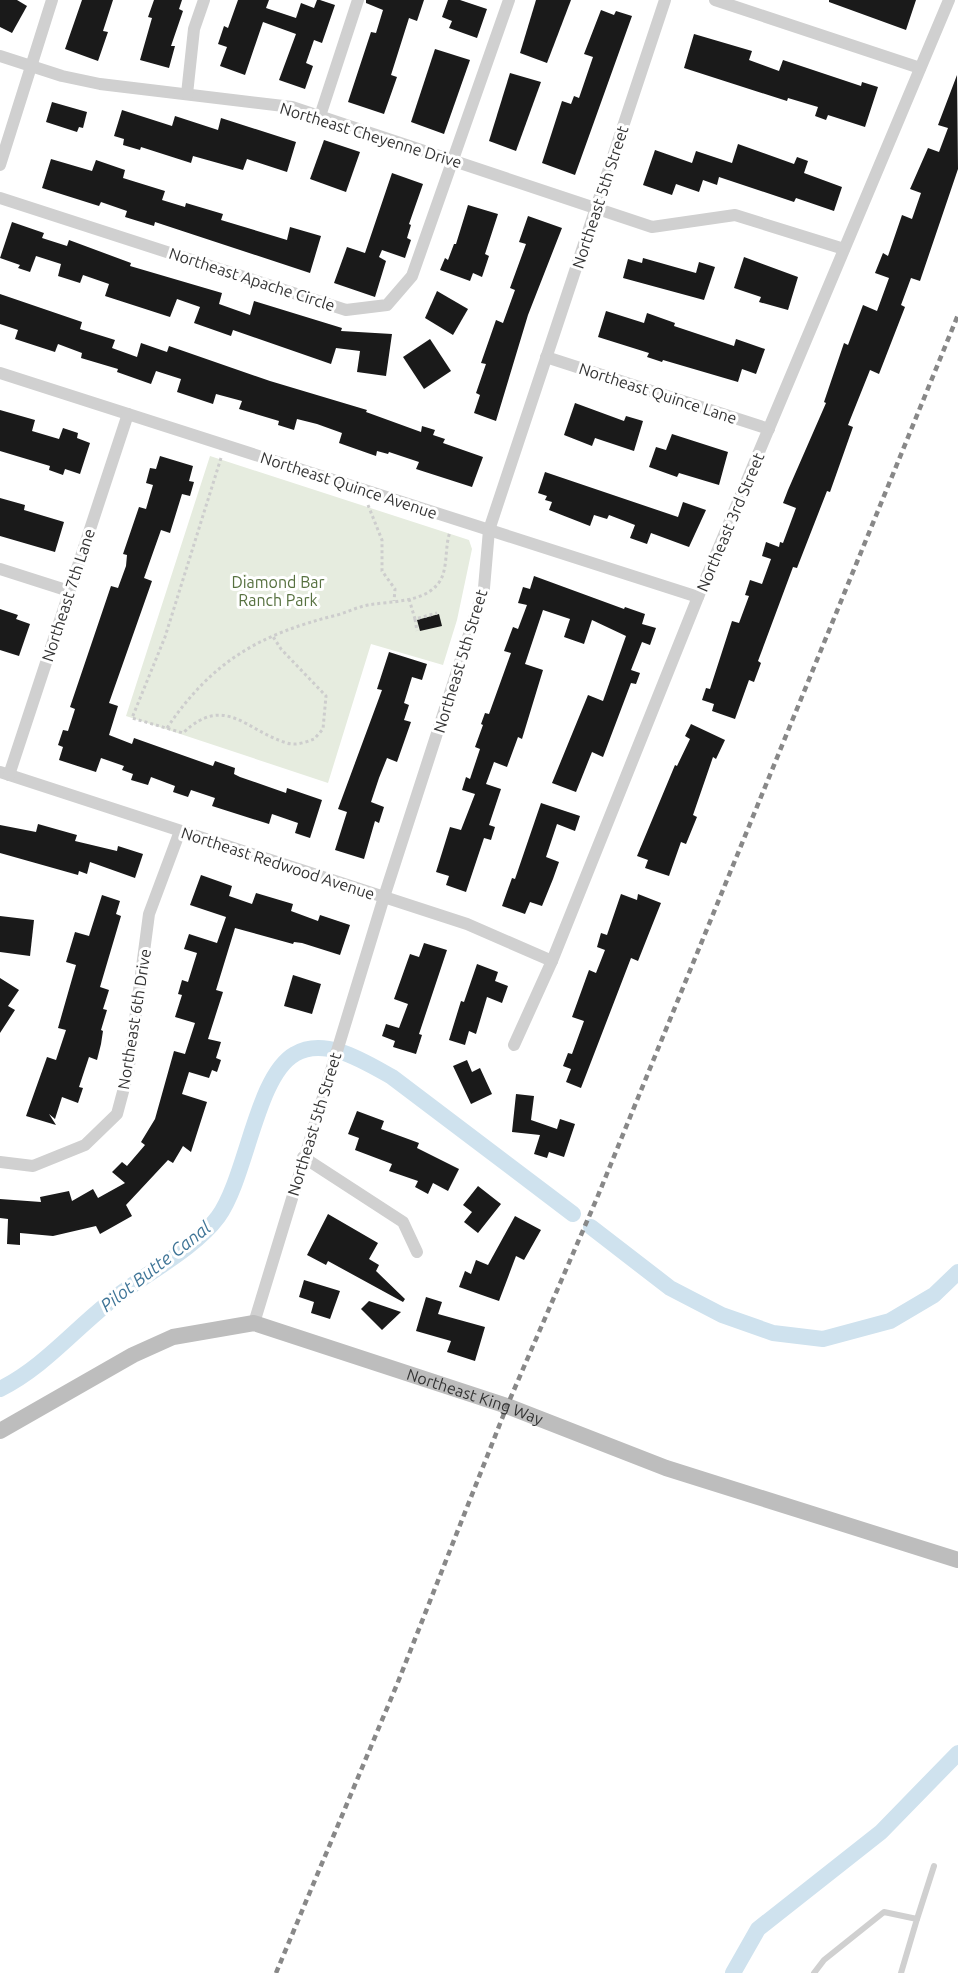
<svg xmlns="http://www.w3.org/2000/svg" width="958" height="1973" font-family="Ubuntu,sans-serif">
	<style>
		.green { fill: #e6ecdf }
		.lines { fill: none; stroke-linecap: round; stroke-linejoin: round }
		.canal { stroke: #cfe2ee; stroke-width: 16 }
		.building { fill: #1a1a1a }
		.path { stroke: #cdcdcd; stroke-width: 3; stroke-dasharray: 3 3; stroke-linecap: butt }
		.lane { stroke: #d0d0d0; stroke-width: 6 }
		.street { stroke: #d0d0d0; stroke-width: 12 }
		.secondary { stroke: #bdbdbd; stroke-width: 16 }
		.rail { stroke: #888; stroke-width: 4.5; stroke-dasharray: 6 4.5; stroke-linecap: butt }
		.labels { text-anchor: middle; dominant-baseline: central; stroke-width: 6; stroke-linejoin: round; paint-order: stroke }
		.street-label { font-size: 16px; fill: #333; stroke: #fff }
		.park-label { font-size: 16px; fill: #56703f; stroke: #fff }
		.water-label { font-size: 18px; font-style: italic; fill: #3f7597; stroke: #fff }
	</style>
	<rect width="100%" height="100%" fill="#fff"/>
	<polygon class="green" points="210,456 469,540 472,549 457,620 443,665 371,644 328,783 126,716"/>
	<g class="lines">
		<g class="canal">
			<polyline points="591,1227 670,1288 722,1315 773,1333 823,1339 890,1321 934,1295 958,1272"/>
			<path d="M0 1389C42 1368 71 1333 107 1304 140 1276 192 1252 218 1217 247 1177 256 1076 295 1054 325 1036 365 1062 392 1077L573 1214"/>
			<polyline points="733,1973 758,1929 881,1832 958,1753"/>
		</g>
	</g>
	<g class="building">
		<polygon points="0,0 17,0 27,6 12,33 0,27"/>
		<polygon points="82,0 113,0 103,31 108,32 98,61 65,49"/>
		<polygon points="154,0 182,0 179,9 183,11 171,46 175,46 169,68 140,60 152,18 148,17"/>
		<polygon points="238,0 269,0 266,8 296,18 301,3 314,8 317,0 320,0 335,5 322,43 314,40 306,63 313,66 305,89 279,80 296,34 263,22 245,75 220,66 227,47 218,44 224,26 228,28"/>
		<polygon points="366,0 424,0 417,21 409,18 391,75 397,77 384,114 348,102 371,32 376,33 383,10 366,3"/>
		<polygon points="448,0 460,0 487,9 477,38 449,28 452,21 442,17"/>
		<polygon points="536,0 571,0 547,63 520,53"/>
		<polygon points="829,0 916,0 906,30 829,2"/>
		<polygon points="601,10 614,15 616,11 632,16 575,175 542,163 562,101 571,104 574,96 579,98 593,57 584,54"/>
		<polygon points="694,34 752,51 749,60 779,71 783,60 861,86 862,82 878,87 865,127 828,115 826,120 815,116 818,107 788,98 787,101 684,68"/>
		<polygon points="435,49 470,60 444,134 411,122"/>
		<polygon points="510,73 541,82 516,151 489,141"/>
		<polygon points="957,75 958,169 920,281 911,278 901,305 905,307 879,374 870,370 848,425 853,427 830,492 827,491 797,568 793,567 758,661 761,663 754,682 749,680 735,719 712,711 714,704 702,700 706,688 710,689 732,621 739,623 749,596 745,595 750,580 762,584 771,559 762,556 766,542 779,547 780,542 783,543 796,508 783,503 788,490 826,403 824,402 844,343 848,345 863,305 877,311 889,278 875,273 883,253 888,256 902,215 912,219 921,193 910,189 928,148 939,152 948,128 938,125"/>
		<polygon points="52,102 87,112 83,128 79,127 77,132 46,122"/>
		<polygon points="122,110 172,126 175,116 218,130 221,118 296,142 287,172 247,159 243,170 193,156 191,163 141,147 140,150 123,145 124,139 114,136"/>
		<polygon points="324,140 360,152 346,192 310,179"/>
		<polygon points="738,144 794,164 797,157 808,161 804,173 842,187 834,211 796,198 794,202 719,177 717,185 703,180 699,192 676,184 672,195 643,185 655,150 692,163 696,151 732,163"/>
		<polygon points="51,159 92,171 96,160 125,170 123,178 165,191 162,200 185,207 186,203 223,214 221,220 287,240 290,227 321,236 310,273 155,222 154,226 125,217 127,211 101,202 99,206 42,188"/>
		<polygon points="392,173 423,184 409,224 411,225 407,238 411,240 405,258 382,250 379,257 386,261 375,297 334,283 347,247 365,253"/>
		<polygon points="468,205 498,214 485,254 489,256 482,277 473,273 470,281 440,270 445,258 448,260 454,244 456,244"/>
		<polygon points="528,216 562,228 528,315 496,421 474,413 480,395 476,393 486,364 481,363 496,320 503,323 515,290 510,288 526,244 519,242"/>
		<polygon points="12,222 44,233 42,238 67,246 69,240 131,263 130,266 222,293 219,304 250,315 254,301 342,328 341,331 392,334 386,376 357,372 360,351 336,348 331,364 233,330 231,336 194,323 200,307 177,299 170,317 105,296 109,284 83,275 80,283 58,276 61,264 36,256 30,272 18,268 20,265 0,258"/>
		<polygon points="744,257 798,277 788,310 759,302 761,297 734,288"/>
		<polygon points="643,258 696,273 699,262 715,267 704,300 623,278 628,259 642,263"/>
		<polygon points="437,291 468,309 453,335 425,318"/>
		<polygon points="0,294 82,322 80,329 115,340 112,348 137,357 141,343 167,352 169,346 270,381 367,410 366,412 421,432 422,426 435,430 433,435 445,439 443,443 483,457 472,487 416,469 419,462 389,452 388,454 377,451 376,456 339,443 342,433 317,424 297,419 294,430 278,425 279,421 239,409 242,401 216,394 213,404 177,392 181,379 156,371 151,384 117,372 118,369 81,358 82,353 58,344 55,352 15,339 18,330 0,324"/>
		<polygon points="606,311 644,323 647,313 675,323 674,326 734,346 736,339 765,349 756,374 742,369 738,382 663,360 662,362 647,357 649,353 598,337"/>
		<polygon points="430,339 451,371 424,389 403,357"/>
		<polygon points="575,403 624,421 626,416 643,421 634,451 595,438 592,446 564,435"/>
		<polygon points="0,410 35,420 32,431 59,439 63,428 78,433 77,438 90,443 80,474 65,469 63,475 49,470 50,466 0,451"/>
		<polygon points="672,434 728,452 719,485 679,473 677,477 649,467 656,447 666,450"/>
		<polygon points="160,456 193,466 189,481 194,482 190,496 182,494 170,533 161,530 144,578 152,581 109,703 118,706 109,735 132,744 134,738 213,766 215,761 235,768 234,774 240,777 286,793 287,788 322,800 310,838 295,833 298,823 272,814 269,824 212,806 215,798 191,790 188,797 173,792 175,786 151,777 148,785 131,780 133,774 122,770 124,766 101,758 96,772 59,760 63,747 58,745 63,730 68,731 75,709 70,707 111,586 118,588 126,566 127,555 123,554 139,507 146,509 153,485 146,483 150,468 156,469"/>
		<polygon points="545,472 678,517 683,502 706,510 689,547 651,533 647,544 630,538 635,525 609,515 607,519 594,515 590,526 549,510 552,502 545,500 547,496 538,493"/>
		<polygon points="0,498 25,505 24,510 64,522 55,552 0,536"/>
		<polygon points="534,576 624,609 625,607 645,614 642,624 656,628 650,645 642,642 631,670 640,673 636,684 631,683 603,757 592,752 576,792 552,783 588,695 603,701 626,636 592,620 584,644 564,637 570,619 543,610 525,664 543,670 522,739 518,737 507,767 494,762 486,784 501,789 489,825 495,827 491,840 484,838 466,892 446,885 449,876 436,872 450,827 461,830 475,794 462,790 466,777 470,779 480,749 475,747 483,725 481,724 485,713 489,714 511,653 504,651 513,627 518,629 527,605 518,603 523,587 530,589"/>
		<polygon points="0,609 18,615 16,619 30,624 19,656 0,650"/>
		<polygon points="439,614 442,626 420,631 417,620"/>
		<polygon points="389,652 427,664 422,680 412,677 404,703 409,705 404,720 411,722 397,762 387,758 379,778 371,802 384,807 379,823 375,821 364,859 335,850 347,812 338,809 382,690 377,689"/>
		<polygon points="691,724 725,740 716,759 713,757 693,815 697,817 686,844 681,842 669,876 645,868 648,860 637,856 675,765 677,766 690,739 685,736"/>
		<polygon points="541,803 580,816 575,831 557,824 546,857 559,862 553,879 542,906 530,902 525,914 502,906 512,878 515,879"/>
		<polygon points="38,824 77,835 75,841 117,851 118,846 143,854 135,878 90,862 87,874 79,871 78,875 0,853 0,825 36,832"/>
		<polygon points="201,875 232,886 229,896 252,904 256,893 293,904 291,911 318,921 320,915 350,925 340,955 302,943 294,942 293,944 235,928 216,990 223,992 208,1039 221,1042 216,1058 221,1060 217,1072 212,1070 209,1078 189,1072 182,1094 207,1102 191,1152 183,1146 173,1163 168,1160 126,1205 132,1216 100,1234 96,1226 53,1236 20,1233 20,1245 7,1244 8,1219 0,1218 0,1199 41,1202 40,1197 69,1191 72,1201 93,1189 98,1198 125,1183 112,1172 122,1162 127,1166 145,1145 141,1142 155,1119 174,1051 185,1054 195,1023 175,1017 182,995 178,994 182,980 188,982 197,953 184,949 189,934 217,943 226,917 190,905"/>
		<polygon points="621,894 637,900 638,894 661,903 638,961 631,958 581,1088 566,1082 571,1069 563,1066 568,1053 572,1054 584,1021 572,1017 589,970 596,973 605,950 597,947 601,933 607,935"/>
		<polygon points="102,895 120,901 116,914 121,916 100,987 109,990 103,1009 107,1010 101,1030 103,1031 101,1044 97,1060 89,1057 79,1087 83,1088 78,1103 62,1097 55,1119 49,1114 56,1125 26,1116 47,1057 56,1060 66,1030 58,1028 76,965 66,962 75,932 89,936"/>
		<polygon points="0,916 34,920 30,956 0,952"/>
		<polygon points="424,943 447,950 419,1034 422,1035 416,1054 393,1047 395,1041 382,1036 386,1024 399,1028 408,1004 394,999 410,954 419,957"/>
		<polygon points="477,964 498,972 495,981 508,986 502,1003 487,997 476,1034 469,1031 465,1045 449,1040 461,1001 464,1002"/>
		<polygon points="293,975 321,984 312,1014 284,1006"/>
		<polygon points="0,978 19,990 8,1006 15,1010 0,1033"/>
		<polygon points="467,1060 472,1072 480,1068 492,1094 471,1104 453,1066"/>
		<polygon points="516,1094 534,1096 531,1120 557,1129 560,1119 575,1124 564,1157 549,1152 547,1158 534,1154 540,1135 512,1132"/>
		<polygon points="357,1111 384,1121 381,1129 419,1143 417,1148 459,1169 448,1191 433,1183 428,1194 415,1187 418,1181 389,1171 392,1164 355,1150 359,1138 348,1134"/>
		<polygon points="478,1186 501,1204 478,1233 464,1222 472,1212 463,1205"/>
		<polygon points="328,1214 378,1243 369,1259 379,1265 376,1271 405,1299 403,1302 328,1261 326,1265 307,1255"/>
		<polygon points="515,1216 541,1230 524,1260 516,1256 499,1301 459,1287 465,1271 471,1274 476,1260 488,1265"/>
		<polygon points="304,1280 340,1291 330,1319 311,1313 314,1302 299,1297"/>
		<polygon points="426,1297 442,1302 438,1314 485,1327 475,1361 447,1352 451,1341 416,1331"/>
		<polygon points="369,1301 401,1312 382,1330 361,1309"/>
	</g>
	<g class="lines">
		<g class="path">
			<path d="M221 458 165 637 132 718 183 733C225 693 246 731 287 743 296 746 306 742 314 739L323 729 326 696 281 649 272 635"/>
			<polyline points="368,505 382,540 382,571 395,589 394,601"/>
			<polyline points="409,599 415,619 437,613"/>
			<polyline points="415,619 417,631"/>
			<path d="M167 728C212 661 260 634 337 615 348 612 357 607 368 605 390 601 421 603 437 585 449 572 444 548 450 532"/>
		</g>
		<g class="lane">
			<polyline points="917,1919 934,1866"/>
			<polyline points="814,1973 824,1960 884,1912 917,1919 901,1973"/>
		</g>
		<g class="street">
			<polyline points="715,0 920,68"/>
			<polyline points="0,56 62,76 100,84 292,107 652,227 735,215 844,249"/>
			<polyline points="187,94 194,29 204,0"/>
			<polyline points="320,116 358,0"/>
			<polyline points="0,165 52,0"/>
			<polyline points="0,198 346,310 387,305 412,276 509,0"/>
			<polyline points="546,357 769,429"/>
			<polyline points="0,373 698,597"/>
			<polyline points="0,569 69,591"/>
			<polyline points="0,772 467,924 552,961"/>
			<polyline points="9,775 128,414"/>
			<polyline points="514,1045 552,961 698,597 949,0"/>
			<polyline points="303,1157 403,1222 417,1252"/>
			<polyline points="0,1162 33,1166 85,1145 117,1114 128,1073 149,914 180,831"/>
			<polyline points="254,1323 384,897 484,588 489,530 665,0"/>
		</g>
		<path class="secondary" id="s1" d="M0 1431 133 1355 173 1337 254 1323 507 1406 666 1468 958 1560"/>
		<polyline class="rail" points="276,1973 398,1682 507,1406 597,1198 958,315"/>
	</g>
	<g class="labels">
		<g class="street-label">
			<text transform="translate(371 135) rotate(17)">Northeast Cheyenne Drive</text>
			<text transform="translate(600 197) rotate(-72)">Northeast 5th Street</text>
			<text transform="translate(252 279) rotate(18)">Northeast Apache Circle</text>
			<text transform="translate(658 393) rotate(18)">Northeast Quince Lane</text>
			<text transform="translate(349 485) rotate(18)">Northeast Quince Avenue</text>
			<text transform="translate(730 522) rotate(-67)">Northeast 3rd Street</text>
			<text transform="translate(68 595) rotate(-72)">Northeast 7th Lane</text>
			<text transform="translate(460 661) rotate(-73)">Northeast 5th Street</text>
			<text transform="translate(278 863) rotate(18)">Northeast Redwood Avenue</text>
			<text transform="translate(134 1019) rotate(-81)">Northeast 6th Drive</text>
			<text transform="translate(314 1124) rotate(-73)">Northeast 5th Street</text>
			<text stroke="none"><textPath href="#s1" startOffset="512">Northeast King Way</textPath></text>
		</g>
		<g class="park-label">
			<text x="278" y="582">Diamond Bar<tspan x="278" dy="18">Ranch Park</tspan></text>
		</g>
		<g class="water-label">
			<text transform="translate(155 1266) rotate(-38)">Pilot Butte Canal</text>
		</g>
	</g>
</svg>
